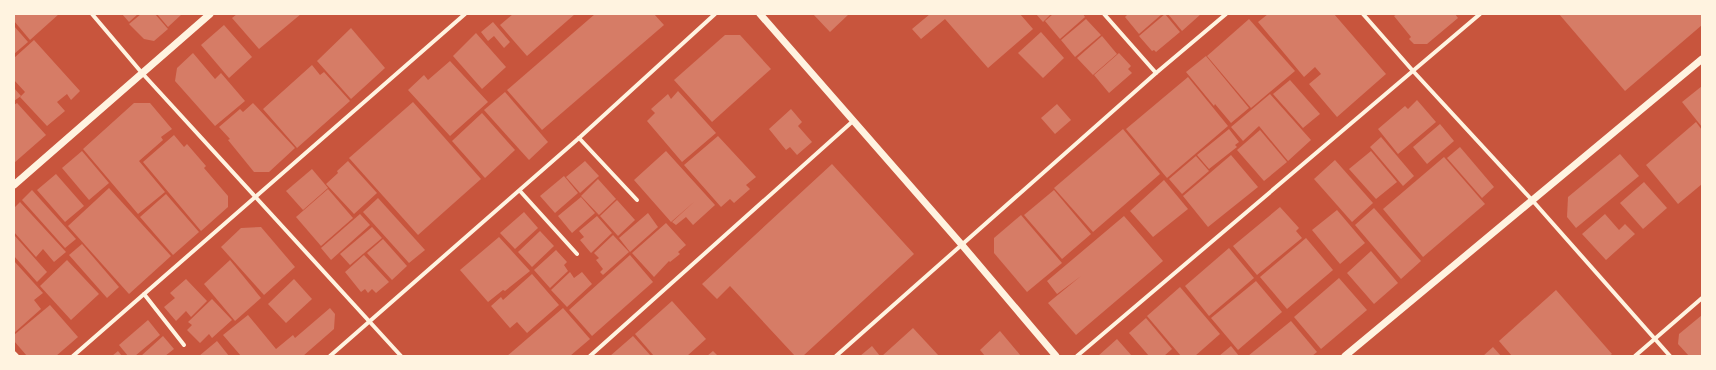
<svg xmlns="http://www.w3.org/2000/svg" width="1716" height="370" font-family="'Noto Serif',serif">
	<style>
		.building { fill: #d67c66 }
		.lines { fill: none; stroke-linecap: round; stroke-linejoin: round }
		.minor { stroke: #fff3e0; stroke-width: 4 }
		.tertiary { stroke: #fff3e0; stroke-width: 7 }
	</style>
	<rect width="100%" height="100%" fill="#c8553d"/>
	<g class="building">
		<polygon points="14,14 59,14 30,40 14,21"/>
		<polygon points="122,14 138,14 129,22"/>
		<polygon points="141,14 155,14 168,29 154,41 144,39 129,24"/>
		<polygon points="157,14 182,14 168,27"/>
		<polygon points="237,14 301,14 259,49 232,18"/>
		<polygon points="513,14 575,14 527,56 500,25"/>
		<polygon points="595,14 654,14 664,25 542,130 507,90"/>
		<polygon points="813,14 849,14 830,32"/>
		<polygon points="930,14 1020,14 1033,29 988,68 945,19 921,39 912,29"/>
		<polygon points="1036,14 1051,14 1043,22"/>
		<polygon points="1053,14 1083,14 1085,17 1060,39 1045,21"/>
		<polygon points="1128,14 1162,14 1139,34 1125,17"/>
		<polygon points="1165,14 1180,32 1156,52 1154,50 1152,51 1139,36"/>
		<polygon points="1168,14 1201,14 1182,31"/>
		<polygon points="1268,14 1334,14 1386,74 1337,117 1309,84 1321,74 1315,67 1304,77 1258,22"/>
		<polygon points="1397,14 1455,14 1458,18 1427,44 1414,44 1409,39 1411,37 1394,16"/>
		<polygon points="1559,14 1702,14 1702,25 1625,91"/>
		<polygon points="1086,19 1101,35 1075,57 1061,40"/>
		<polygon points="1249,19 1295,71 1251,108 1207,56"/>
		<polygon points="493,22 510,42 504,48 494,36 488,41 481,32"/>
		<polygon points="224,25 252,57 229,78 201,45"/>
		<polygon points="14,26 28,42 14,54"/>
		<polygon points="351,28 385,68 351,99 317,61"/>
		<polygon points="1041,32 1064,58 1043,78 1018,53"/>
		<polygon points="476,33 506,67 482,89 453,56"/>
		<polygon points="725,35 740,35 771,69 712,122 674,80"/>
		<polygon points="1102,36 1117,54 1093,75 1077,58"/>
		<polygon points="34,40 80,91 71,100 67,94 57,102 65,111 47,126 20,97 25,92 14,80 14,58"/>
		<polygon points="193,53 215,79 221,73 245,101 215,126 175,81 177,68"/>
		<polygon points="1119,53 1131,66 1128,69 1132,73 1109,93 1094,75"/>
		<polygon points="1206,56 1249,108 1231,123 1215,104 1214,106 1186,72"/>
		<polygon points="450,61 488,102 450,136 408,90 424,75 428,80"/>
		<polygon points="312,65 320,75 324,72 350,101 297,148 263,109"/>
		<polygon points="1188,77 1228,126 1167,178 1126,129"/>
		<polygon points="1290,80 1320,114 1303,128 1273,94"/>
		<polygon points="1702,86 1702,127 1682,102"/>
		<polygon points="14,88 21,96 14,101"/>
		<polygon points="678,91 716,133 682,162 647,121 655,113 651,109 668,94 671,99"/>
		<polygon points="505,92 548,142 529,160 484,110"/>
		<polygon points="1270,94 1311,140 1288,161 1259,126 1243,141 1231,127"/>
		<polygon points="1417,100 1436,122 1398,154 1378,129 1405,106 1408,109"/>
		<polygon points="413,102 481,179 418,235 349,158"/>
		<polygon points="17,103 46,135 14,163 14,105"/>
		<polygon points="134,103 150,103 172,129 161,137 163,140 139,161 165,192 138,214 83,149"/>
		<polygon points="253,103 295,148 269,172 254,172 228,140 230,139 219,127 240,109 243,112"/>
		<polygon points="1057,104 1071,120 1055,134 1041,118"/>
		<polygon points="791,109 802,122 798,126 812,142 797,155 790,147 786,150 769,129"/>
		<polygon points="482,113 515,150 485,178 452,141"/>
		<polygon points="1696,122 1702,130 1702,184 1678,204 1646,165"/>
		<polygon points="1440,124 1454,141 1427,164 1413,147"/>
		<polygon points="1123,129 1160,174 1093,232 1054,188"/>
		<polygon points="1229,129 1239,142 1235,145 1237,147 1209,169 1197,155"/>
		<polygon points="1260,130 1287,162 1264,181 1237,150"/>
		<polygon points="174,135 184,147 187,144 206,166 204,168 228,196 228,207 201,231 143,162"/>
		<polygon points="718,136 756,177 746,185 750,189 734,203 730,199 721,207 684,165"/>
		<polygon points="1381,137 1414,176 1403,186 1370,147"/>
		<polygon points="1460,147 1494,187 1482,198 1447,158"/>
		<polygon points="82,151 109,183 89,200 62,168"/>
		<polygon points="666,151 715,205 693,225 686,217 676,225 672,222 695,201 671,222 634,180"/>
		<polygon points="1371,151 1397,182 1376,199 1349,169"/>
		<polygon points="1620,154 1639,176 1576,228 1567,217 1568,197"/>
		<polygon points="1231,155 1258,187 1208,227 1183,196"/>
		<polygon points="1196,156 1209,171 1182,194 1169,179"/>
		<polygon points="1444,157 1485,204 1423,257 1383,209"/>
		<polygon points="1335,160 1373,203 1352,222 1314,179"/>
		<polygon points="348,161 377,193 354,214 326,184 338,173 337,171"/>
		<polygon points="585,161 599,176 580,193 566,177"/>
		<polygon points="832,164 914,254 803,356 795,356 730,286 717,299 702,284"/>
		<polygon points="312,169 328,188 303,210 286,191"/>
		<polygon points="56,174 84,206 65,222 37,190"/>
		<polygon points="564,176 578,193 555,213 540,196"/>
		<polygon points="598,179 616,199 599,215 581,196"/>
		<polygon points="1164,180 1188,209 1153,237 1130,211"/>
		<polygon points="1644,182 1667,208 1643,229 1620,203"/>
		<polygon points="109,188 171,256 129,294 68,226"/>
		<polygon points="328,189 353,218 321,246 296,217"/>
		<polygon points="32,190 76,239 65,248 22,200"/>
		<polygon points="1054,190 1091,234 1062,259 1024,215"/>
		<polygon points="166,194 199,232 173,255 140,217"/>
		<polygon points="581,197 595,213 572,233 558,216"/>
		<polygon points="378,198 425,250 409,263 363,212"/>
		<polygon points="617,200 635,220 618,236 600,216"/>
		<polygon points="20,202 66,252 54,262 43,249 36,257 14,232 14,208"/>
		<polygon points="1280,207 1299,228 1296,231 1302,238 1257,275 1233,246"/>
		<polygon points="1374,208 1421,261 1401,279 1355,225"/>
		<polygon points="1337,210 1365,243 1340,264 1312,230"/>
		<polygon points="524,212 538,228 515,249 500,233"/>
		<polygon points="648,213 658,227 630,252 619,238"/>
		<polygon points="360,214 370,225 331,260 321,248"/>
		<polygon points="1605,214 1619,230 1625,224 1635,234 1606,260 1582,234"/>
		<polygon points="1021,215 1062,263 1027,292 994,253 994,238"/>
		<polygon points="597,216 612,233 591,253 580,240 584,237 579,231"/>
		<polygon points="1124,216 1163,261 1076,335 1048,303 1081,276 1057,294 1047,281"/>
		<polygon points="666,223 686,245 678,252 680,254 670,262 669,261 654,277 632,253"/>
		<polygon points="261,227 295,267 264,295 221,247 241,228"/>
		<polygon points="372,227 382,238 350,265 340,254"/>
		<polygon points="540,231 554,246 532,267 518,252"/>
		<polygon points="14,235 47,272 37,282 14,256"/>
		<polygon points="613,235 629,252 603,275 600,272 603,269 596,260 599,258 594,253"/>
		<polygon points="499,237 530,271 505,291 503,290 488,302 460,270"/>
		<polygon points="1306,238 1333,270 1287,309 1260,277"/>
		<polygon points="383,239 407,266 392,280 367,253"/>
		<polygon points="82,244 119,287 107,298 69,255"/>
		<polygon points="1229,248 1254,278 1209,316 1185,286"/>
		<polygon points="556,250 567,262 564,265 568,271 550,288 534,270"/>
		<polygon points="1371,251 1398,283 1374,304 1347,273"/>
		<polygon points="364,255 389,282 376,293 372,289 368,293 365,289 361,292 345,272"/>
		<polygon points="630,255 653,282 592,336 569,310"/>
		<polygon points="67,260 99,294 71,320 40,286"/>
		<polygon points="230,260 261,298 235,321 204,284"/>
		<polygon points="14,261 43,293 34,300 41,309 14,333"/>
		<polygon points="570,272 574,278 582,272 592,284 567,307 551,290"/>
		<polygon points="532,274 559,305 527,333 517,322 510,328 491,306 501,297 503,300"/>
		<polygon points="1339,278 1367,310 1321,349 1294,317"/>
		<polygon points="186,279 207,301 191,317 186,311 176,321 164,307 175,298 170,293"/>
		<polygon points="294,279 312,299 286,323 268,304"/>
		<polygon points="1256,281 1282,312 1238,350 1211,318"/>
		<polygon points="1180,287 1220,334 1195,356 1181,356 1147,316"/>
		<polygon points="1556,290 1612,354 1609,356 1512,356 1499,341"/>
		<polygon points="212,299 232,320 212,338 209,334 200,343 187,330 192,325 188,322"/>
		<polygon points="672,301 706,339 687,356 654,356 635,334"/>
		<polygon points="50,305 78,337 56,356 27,356 14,341 14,335"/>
		<polygon points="330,308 335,314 334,329 303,356 241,356 223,335 248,315 276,349 293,335 295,338"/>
		<polygon points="563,308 590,339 570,356 507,356"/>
		<polygon points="1702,315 1702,356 1689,356 1678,344 1679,334"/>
		<polygon points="1146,318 1172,349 1164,356 1149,356 1129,333"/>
		<polygon points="148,320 160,335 135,356 128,356 119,345"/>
		<polygon points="1291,321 1317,352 1312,356 1248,356"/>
		<polygon points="913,328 939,356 882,356"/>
		<polygon points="1000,331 1021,356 985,356 980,350"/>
		<polygon points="163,336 174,349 165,356 141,356"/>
		<polygon points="633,336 651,356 610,356"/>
		<polygon points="1117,339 1132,356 1098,356"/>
		<polygon points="217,341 229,356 199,356"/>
		<polygon points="872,346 880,356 860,356"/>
		<polygon points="1231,346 1239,356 1219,356"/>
		<polygon points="1493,347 1501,356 1483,356"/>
		<polygon points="118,351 122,356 112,356"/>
		<polygon points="713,351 718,356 707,356"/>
	</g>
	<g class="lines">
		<g class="minor">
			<polyline points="92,14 142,73 401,356"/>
			<polyline points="1104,14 1156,73"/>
			<polyline points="1363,14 1413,71 1532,200 1670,356"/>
			<polyline points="579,138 637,200"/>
			<polyline points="520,191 577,254"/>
			<polyline points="144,294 184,345"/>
			<polyline points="14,353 17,356"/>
			<polyline points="73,356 465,14"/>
			<polyline points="330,356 579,138 715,14"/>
			<polyline points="590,356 853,121"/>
			<polyline points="836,356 1156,73 1226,14"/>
			<polyline points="1077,356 1480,14"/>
			<polyline points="1635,356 1702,298"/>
		</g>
		<g class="tertiary">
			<polyline points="760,14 962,245 1056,356"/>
			<polyline points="14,185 210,14"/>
			<polyline points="1345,356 1702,59"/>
		</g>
	</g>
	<rect width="1716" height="370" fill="none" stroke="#fff3e0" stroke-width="30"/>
</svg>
